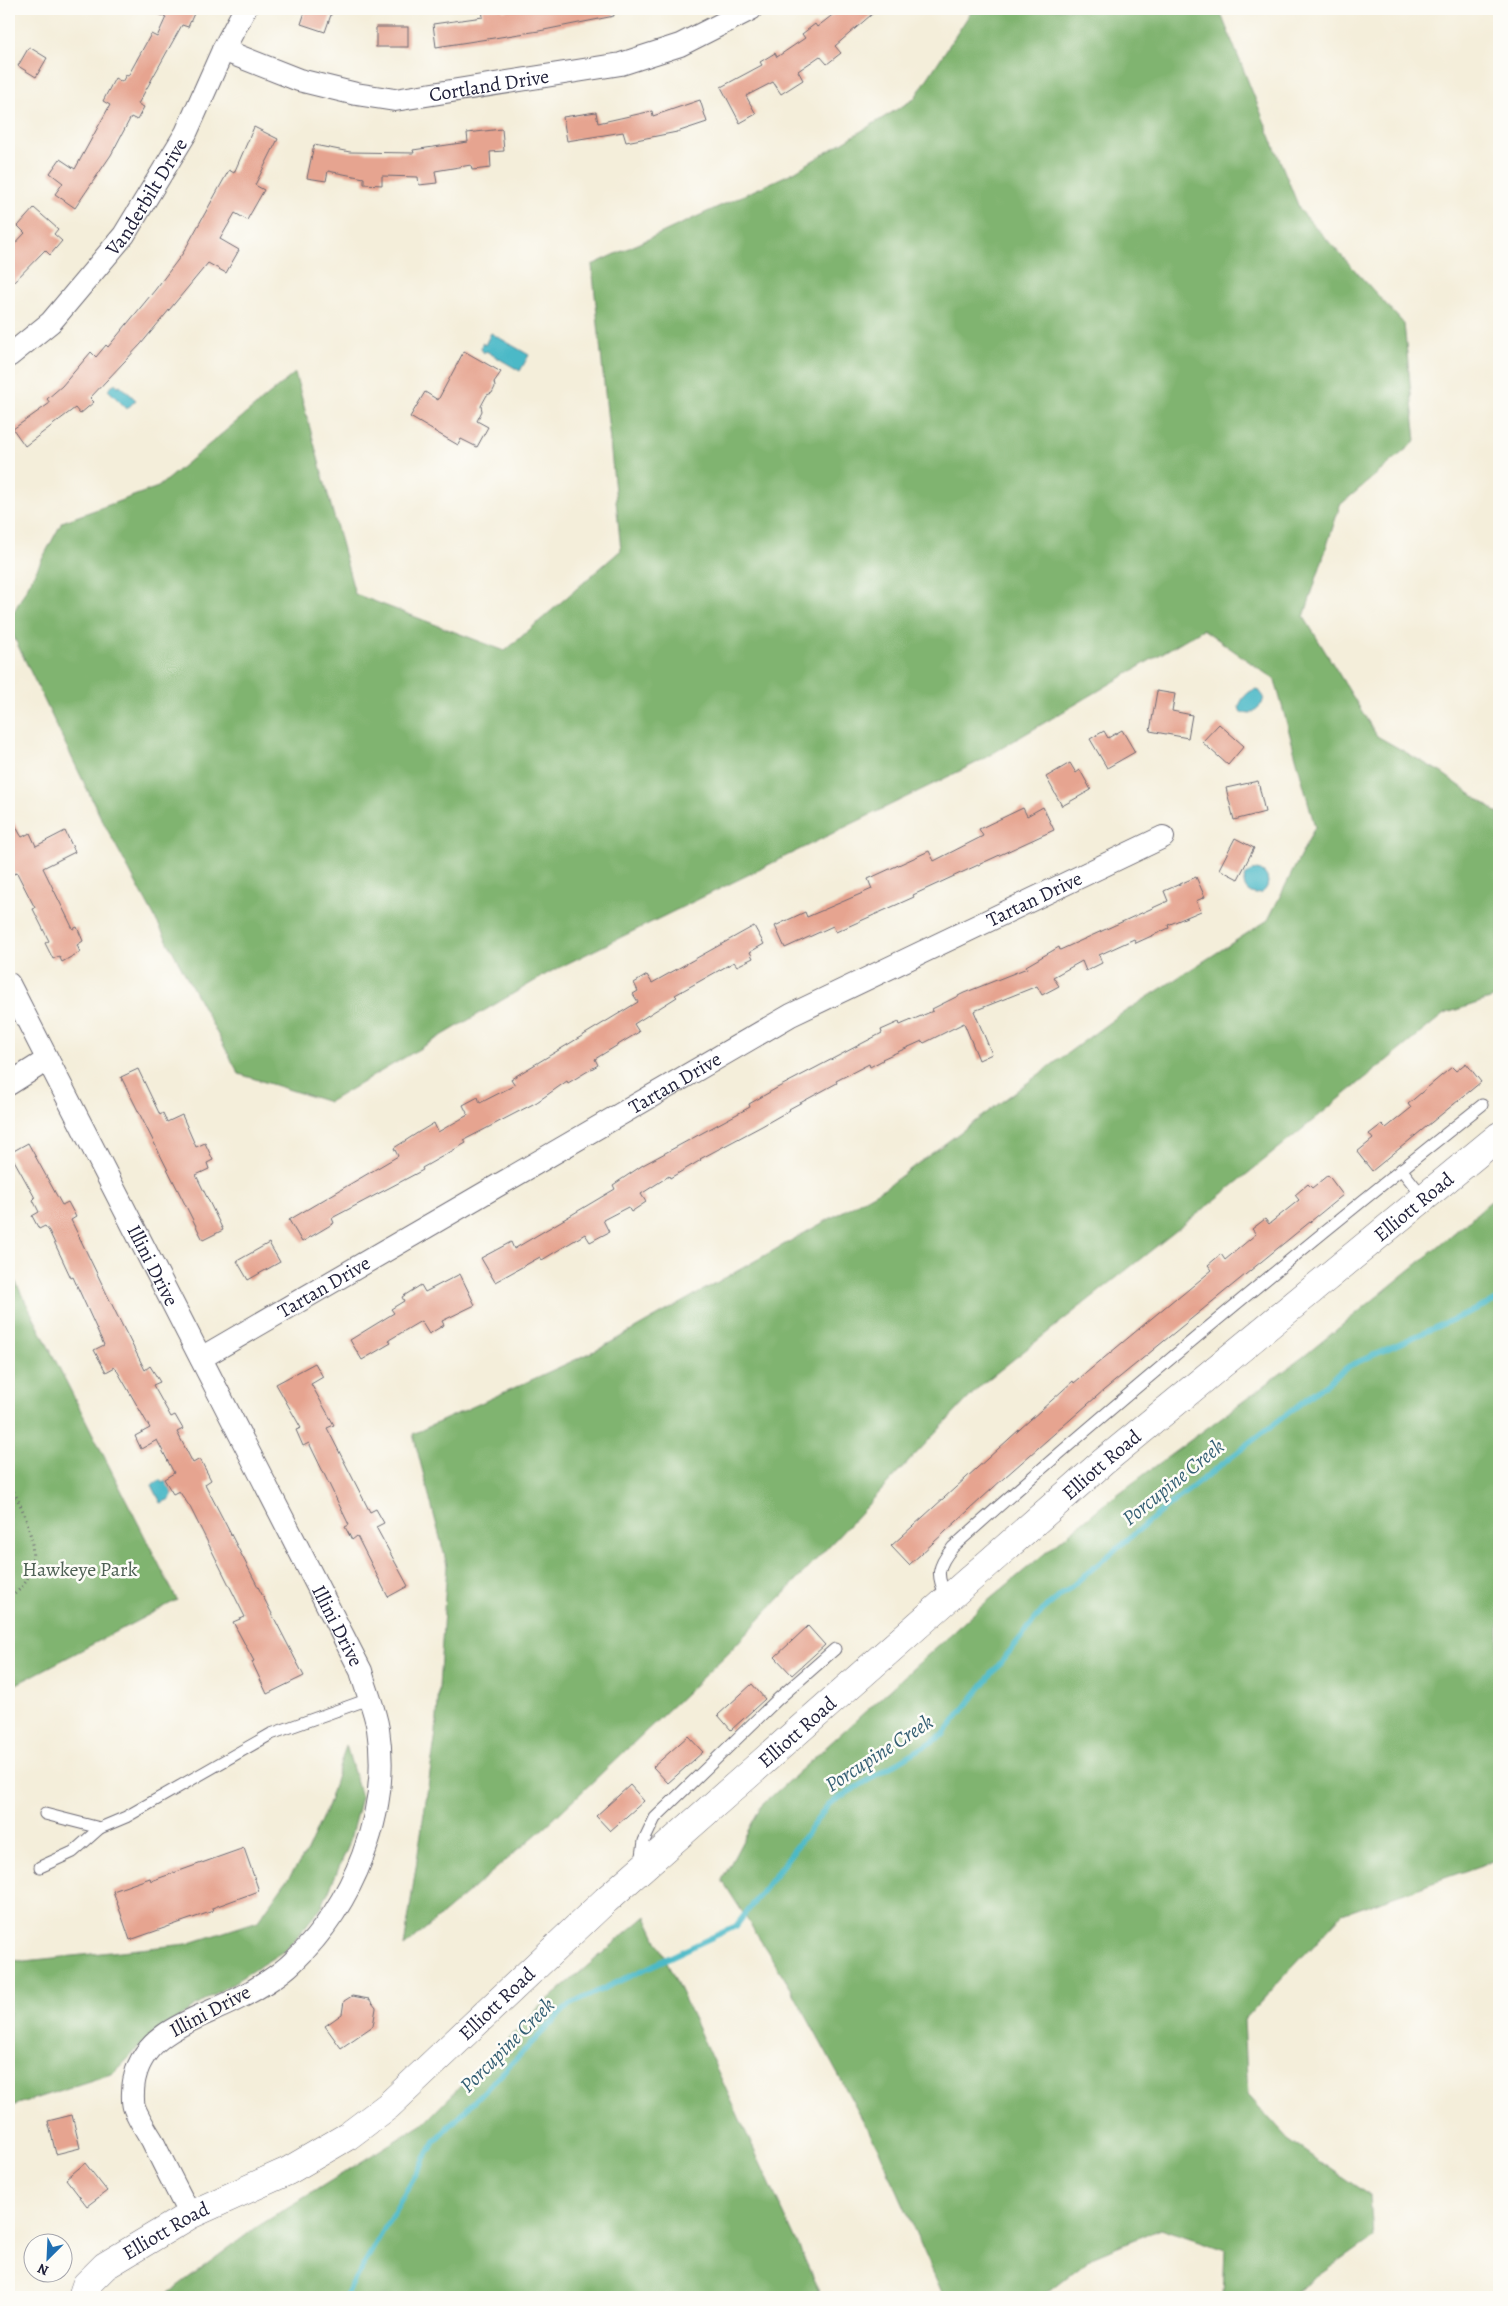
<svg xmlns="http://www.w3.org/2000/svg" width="1508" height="2306" font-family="Alegreya,serif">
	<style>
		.forest { fill: #80b470; stroke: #516b56 }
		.water { fill: #4cb9c7; stroke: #376e81 }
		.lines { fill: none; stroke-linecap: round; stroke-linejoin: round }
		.stream { stroke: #4cb9c7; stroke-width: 5.5 }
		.building { fill: #e6a490 }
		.service-casing { stroke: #6c6973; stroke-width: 13 }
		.minor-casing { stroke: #6c6973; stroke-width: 24 }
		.tertiary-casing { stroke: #6c6973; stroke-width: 29 }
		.path { stroke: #6c6973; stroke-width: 3; stroke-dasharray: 1 4; stroke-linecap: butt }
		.service { stroke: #fff; stroke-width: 11 }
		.minor { stroke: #fff; stroke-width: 22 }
		.tertiary { stroke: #fff; stroke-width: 28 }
		.labels { text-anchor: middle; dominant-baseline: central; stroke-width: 5; stroke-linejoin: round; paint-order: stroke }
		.street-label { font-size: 20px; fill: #22223b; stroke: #fdfcf7 }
		.park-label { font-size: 20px; fill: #4e6054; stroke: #fdfcf7 }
		.water-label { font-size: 21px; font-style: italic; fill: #335e73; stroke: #fdfcf7 }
	</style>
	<rect width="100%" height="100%" fill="#fdfcf7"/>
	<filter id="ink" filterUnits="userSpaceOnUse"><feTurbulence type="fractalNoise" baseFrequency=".02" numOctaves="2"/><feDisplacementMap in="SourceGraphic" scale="10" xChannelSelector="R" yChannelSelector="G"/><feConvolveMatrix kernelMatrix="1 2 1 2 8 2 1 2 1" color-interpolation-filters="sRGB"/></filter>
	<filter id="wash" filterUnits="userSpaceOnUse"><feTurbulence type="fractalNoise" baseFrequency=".0096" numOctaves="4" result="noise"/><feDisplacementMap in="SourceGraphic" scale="20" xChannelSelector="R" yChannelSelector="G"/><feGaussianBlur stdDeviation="1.12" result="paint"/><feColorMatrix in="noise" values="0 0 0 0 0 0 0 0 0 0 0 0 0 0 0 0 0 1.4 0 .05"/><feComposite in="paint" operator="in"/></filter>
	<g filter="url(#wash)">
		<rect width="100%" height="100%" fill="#f4eeda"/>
		<g class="forest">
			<polygon points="973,9 1219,9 1300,210 1404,324 1416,441 1340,505 1304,617 1377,736 1442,773 1499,814 1499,996 1444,1014 1220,1196 981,1385 727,1654 545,1827 404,1947 436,1733 447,1565 413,1434 599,1349 886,1187 1118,1016 1268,920 1315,827 1275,680 1203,629 978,762 550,972 329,1102 239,1074 100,816 9,627 9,621 62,522 158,487 295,373 355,594 505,651 621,550 592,265 794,172 914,99"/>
			<polygon points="1499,1194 1499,1859 1342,1914 1244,2020 1248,2095 1288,2139 1370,2196 1373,2237 1288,2297 1223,2297 1225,2250 1161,2228 1094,2256 1044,2295 1035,2297 944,2297 879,2150 792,1990 722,1880 761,1806 984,1604 1103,1505 1303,1357 1433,1251"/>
			<polygon points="9,1269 177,1600 9,1688"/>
			<polygon points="346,1745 361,1797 348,1847 322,1906 287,1949 153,2033 114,2073 9,2107 9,1960 25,1961 187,1944 258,1921 306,1853 328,1805"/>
			<polygon points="646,1916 822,2297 179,2297 168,2293 257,2227 425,2122 537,2009"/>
		</g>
		<g class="water">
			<polygon points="491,333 529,355 520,371 486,351 484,353 481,349 482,343 485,345"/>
			<polygon points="115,383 118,386 120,385 136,400 127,409 108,390"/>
			<path d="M1258 689 1264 697 1262 704 1251 714 1241 713 1239 707C1241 698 1250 689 1258 689Z"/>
			<circle cx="1256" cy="882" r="12"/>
			<polygon points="160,1480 162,1483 166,1481 173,1493 170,1499 161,1503 152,1485"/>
		</g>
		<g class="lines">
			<polyline class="stream" points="345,2297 435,2141 569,2005 736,1926 829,1804 943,1735 1042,1611 1164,1509 1349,1366 1499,1299"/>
		</g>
		<g id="blocks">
			<g class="building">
				<polygon points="146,9 196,9 188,27 182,25 138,104 144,107 137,120 131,117 111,155 75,208 55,194 63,183 50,173 60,159 75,169 110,105 103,101 115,78 122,82 126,75 128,76 151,34 157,37 166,17"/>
				<polygon points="306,9 333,9 325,32 301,24"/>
				<polygon points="482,9 502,9 503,11 516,9 613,9 614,16 539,31 436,47 433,24 483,17"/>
				<polygon points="840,9 878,9 835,46 841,53 827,64 820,56 798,71 803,80 781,94 773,82 746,96 756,114 740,123 721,87 762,65 760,62 775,53 777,57 805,38 802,34 815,24 817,27"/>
				<rect x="376" y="27" width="32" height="20"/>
				<polygon points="29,47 47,58 36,77 18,66"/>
				<polygon points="700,100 707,122 677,132 626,142 623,132 567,141 563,117 596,112 598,123 652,111 653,116"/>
				<polygon points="254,127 278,139 255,185 264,190 247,220 235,213 220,239 239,250 226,273 208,263 141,344 90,398 94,402 80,414 75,408 25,446 13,429 50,403 47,399 62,386 91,352 96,357 106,345 108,347 155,290 183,253 229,170 234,173"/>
				<polygon points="502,129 504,151 490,152 491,168 472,170 471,165 435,171 437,183 419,185 418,177 382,176 382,185 364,184 364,178 328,171 326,181 307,178 314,145 350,152 414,153 413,150 468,142 467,133"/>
				<polygon points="34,208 58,229 54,234 62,241 50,255 45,250 9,287 9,250 25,233 18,226"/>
				<polygon points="464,351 501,372 494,382 495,387 492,393 487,395 481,406 482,411 477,421 488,427 477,447 461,439 458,445 410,417 425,392 438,400"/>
				<polygon points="1157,691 1175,694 1172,711 1192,715 1188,738 1150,731"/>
				<polygon points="1219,724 1244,746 1228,765 1202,742"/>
				<polygon points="1122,730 1135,752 1107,768 1090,739 1104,731 1108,738"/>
				<polygon points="1070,763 1076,773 1080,770 1091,790 1062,806 1046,777"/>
				<polygon points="1258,781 1265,812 1234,820 1226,788"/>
				<polygon points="1043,807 1054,830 913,895 914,897 836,932 833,926 785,948 775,926 805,912 807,917 872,889 868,879 929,851 934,861 983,836 979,829 1023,808 1027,816"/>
				<polygon points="9,813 20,834 22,837 30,833 36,846 65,831 75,852 43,868 73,929 77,927 83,941 77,945 80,952 62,962 59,956 53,959 45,943 49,941 33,909 35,908 17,873 14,874 9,863"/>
				<polygon points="1235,838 1254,848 1238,879 1219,869"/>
				<polygon points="1196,877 1205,897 1196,901 1201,911 1168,925 1169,928 1136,943 1134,939 1099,955 1102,963 1086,971 1082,961 1053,977 1059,986 1042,995 1037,986 974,1011 992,1054 979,1060 964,1023 924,1043 922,1041 882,1059 883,1060 870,1067 869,1064 836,1081 837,1083 789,1109 790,1110 762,1126 700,1159 701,1160 670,1178 669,1176 641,1194 646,1202 631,1212 628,1207 603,1220 609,1232 590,1242 585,1234 542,1260 540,1257 495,1282 481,1258 511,1242 514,1249 615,1189 613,1185 643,1165 750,1107 749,1104 777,1088 882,1033 881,1030 899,1022 900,1025 933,1011 932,1009 964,993 1027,968 1026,966 1059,947 1060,950 1168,901 1164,891"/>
				<polygon points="754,926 764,944 750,952 753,958 737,966 734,962 675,995 677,997 634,1024 639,1032 595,1059 598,1065 568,1083 567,1081 537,1102 464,1140 466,1143 422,1168 423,1170 332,1218 334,1223 302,1242 289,1220 398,1156 394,1148 419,1132 434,1123 438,1132 468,1115 463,1105 478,1097 480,1103 515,1085 511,1079 638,1002 633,994 638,991 634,983 647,975 652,983"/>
				<polygon points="1466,1063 1481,1082 1372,1171 1357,1152 1373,1139 1369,1134 1382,1124 1386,1128 1411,1108 1408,1104 1441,1076 1452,1067 1456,1071"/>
				<polygon points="138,1069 160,1115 163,1113 167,1122 182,1115 196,1147 205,1143 213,1160 207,1163 209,1169 196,1175 223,1230 203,1240 121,1077"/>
				<polygon points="28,1143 62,1205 68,1202 76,1217 71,1220 118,1317 145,1370 150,1366 160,1382 153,1385 171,1417 175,1415 183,1429 177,1432 193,1463 200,1459 211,1480 205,1484 304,1676 267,1694 252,1662 254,1661 233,1622 245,1617 190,1507 179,1491 173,1494 164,1479 174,1473 157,1440 141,1449 135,1436 150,1428 115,1367 106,1372 94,1350 104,1345 73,1277 71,1278 49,1231 45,1226 39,1229 32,1216 39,1212 33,1200 35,1198 10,1153"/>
				<polygon points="1328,1175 1343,1195 1104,1390 1005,1477 909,1565 891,1546 1073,1381 1074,1383 1176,1298 1177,1299 1212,1270 1208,1265 1221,1254 1225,1260 1256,1234 1252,1229 1265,1219 1269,1224 1299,1200 1295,1195 1308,1184 1312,1188"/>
				<polygon points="269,1243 280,1262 248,1280 237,1261"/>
				<polygon points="460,1274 475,1305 442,1321 444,1325 429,1334 421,1321 389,1340 391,1343 362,1360 350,1340 394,1313 391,1309 404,1301 402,1297 421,1285 425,1292"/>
				<polygon points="315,1363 323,1377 311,1384 334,1425 327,1428 370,1512 376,1509 384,1523 376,1527 408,1586 388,1597 357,1536 352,1540 345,1527 349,1525 309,1443 303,1446 296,1430 301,1428 276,1384"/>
				<polygon points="808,1626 825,1645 792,1675 775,1657"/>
				<polygon points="752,1684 765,1699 731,1730 718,1715"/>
				<polygon points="688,1736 703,1752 668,1783 653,1767"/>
				<polygon points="630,1785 644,1801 610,1831 596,1816"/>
				<polygon points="244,1848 259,1891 212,1908 213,1911 130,1940 113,1891 150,1878 151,1881"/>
				<polygon points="352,1996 369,1999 376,2008 373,2026 341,2048 325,2026 342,2014 344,2001"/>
				<polygon points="72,2115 80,2148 56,2154 48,2121"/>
				<polygon points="85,2163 107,2191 87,2206 66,2179"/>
			</g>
		</g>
	</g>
	<g filter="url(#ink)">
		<use href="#blocks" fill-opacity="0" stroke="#6c6973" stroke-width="1"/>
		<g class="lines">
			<defs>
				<g id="service">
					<polyline points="1401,1169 1424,1198"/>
					<path d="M947 1599C936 1575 936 1568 953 1547 1125 1393 1302 1248 1482 1105"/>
					<polyline points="45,1814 100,1828 126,1817 271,1734 369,1699"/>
					<polyline points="641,1864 644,1841 655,1818 778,1699 835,1649"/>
					<polyline points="40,1867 73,1852 100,1828"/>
				</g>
				<g id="minor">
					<path id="s1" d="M223 50 299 80 356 94 395 100 621 64 680 45 751 9"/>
					<path id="s2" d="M9 356 51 322 124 235 186 133 223 50 245 9"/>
					<path id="s3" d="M9 984 361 1671C366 1690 375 1710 378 1729 391 1813 353 1905 293 1962 280 1975 255 1990 239 1998 202 2018 146 2029 135 2077 133 2084 132 2100 134 2107 138 2118 146 2130 152 2140 164 2165 177 2190 190 2215"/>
					<polyline points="9,1084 47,1060"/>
					<path id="s4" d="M201 1358 791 1015 1163 837"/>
				</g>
				<g id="tertiary">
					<path id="s5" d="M82 2297 86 2285 105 2266 190 2215 288 2171 348 2136 388 2106 606 1900 1102 1463 1499 1136"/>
				</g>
			</defs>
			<use href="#service" class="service-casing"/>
			<use href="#minor" class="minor-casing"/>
			<use href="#tertiary" class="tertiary-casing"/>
			<path class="path" d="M9 1483C28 1516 51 1572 9 1598"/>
			<use href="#service" class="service"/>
			<use href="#minor" class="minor"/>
			<use href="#tertiary" class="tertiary"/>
		</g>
	</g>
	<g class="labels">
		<g class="street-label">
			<text stroke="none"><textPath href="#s1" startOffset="275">Cortland Drive</textPath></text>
			<text stroke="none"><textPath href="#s2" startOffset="212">Vanderbilt Drive</textPath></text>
			<text stroke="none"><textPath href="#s4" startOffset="952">Tartan Drive</textPath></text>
			<text stroke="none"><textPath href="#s4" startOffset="548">Tartan Drive</textPath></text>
			<text stroke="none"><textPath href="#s5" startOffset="1730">Elliott Road</textPath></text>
			<text stroke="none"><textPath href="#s3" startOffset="316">Illini Drive</textPath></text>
			<text stroke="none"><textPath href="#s4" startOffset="142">Tartan Drive</textPath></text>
			<text stroke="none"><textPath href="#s5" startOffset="1325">Elliott Road</textPath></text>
			<text stroke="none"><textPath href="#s3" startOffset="721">Illini Drive</textPath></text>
			<text stroke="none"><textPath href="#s5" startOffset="920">Elliott Road</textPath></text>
			<text stroke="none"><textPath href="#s5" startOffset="515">Elliott Road</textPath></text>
			<text transform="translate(210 2011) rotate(-28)">Illini Drive</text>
			<text stroke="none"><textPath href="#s5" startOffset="110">Elliott Road</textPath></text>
		</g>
		<g class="park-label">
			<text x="80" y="1569">Hawkeye Park</text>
		</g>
		<g class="water-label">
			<text transform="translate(1173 1482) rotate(-39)">Porcupine Creek</text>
			<text transform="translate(879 1753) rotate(-33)">Porcupine Creek</text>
			<text transform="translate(507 2045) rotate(-45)">Porcupine Creek</text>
		</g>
	</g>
	<rect width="1508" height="2306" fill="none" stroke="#fdfcf7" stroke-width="30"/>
	<g transform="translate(48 2258) rotate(204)"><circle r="24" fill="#fdfcf7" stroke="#a5a5ac"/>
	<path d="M0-4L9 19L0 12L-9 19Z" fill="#1f6fb2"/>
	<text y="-8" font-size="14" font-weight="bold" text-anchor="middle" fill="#22223b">N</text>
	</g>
</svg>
